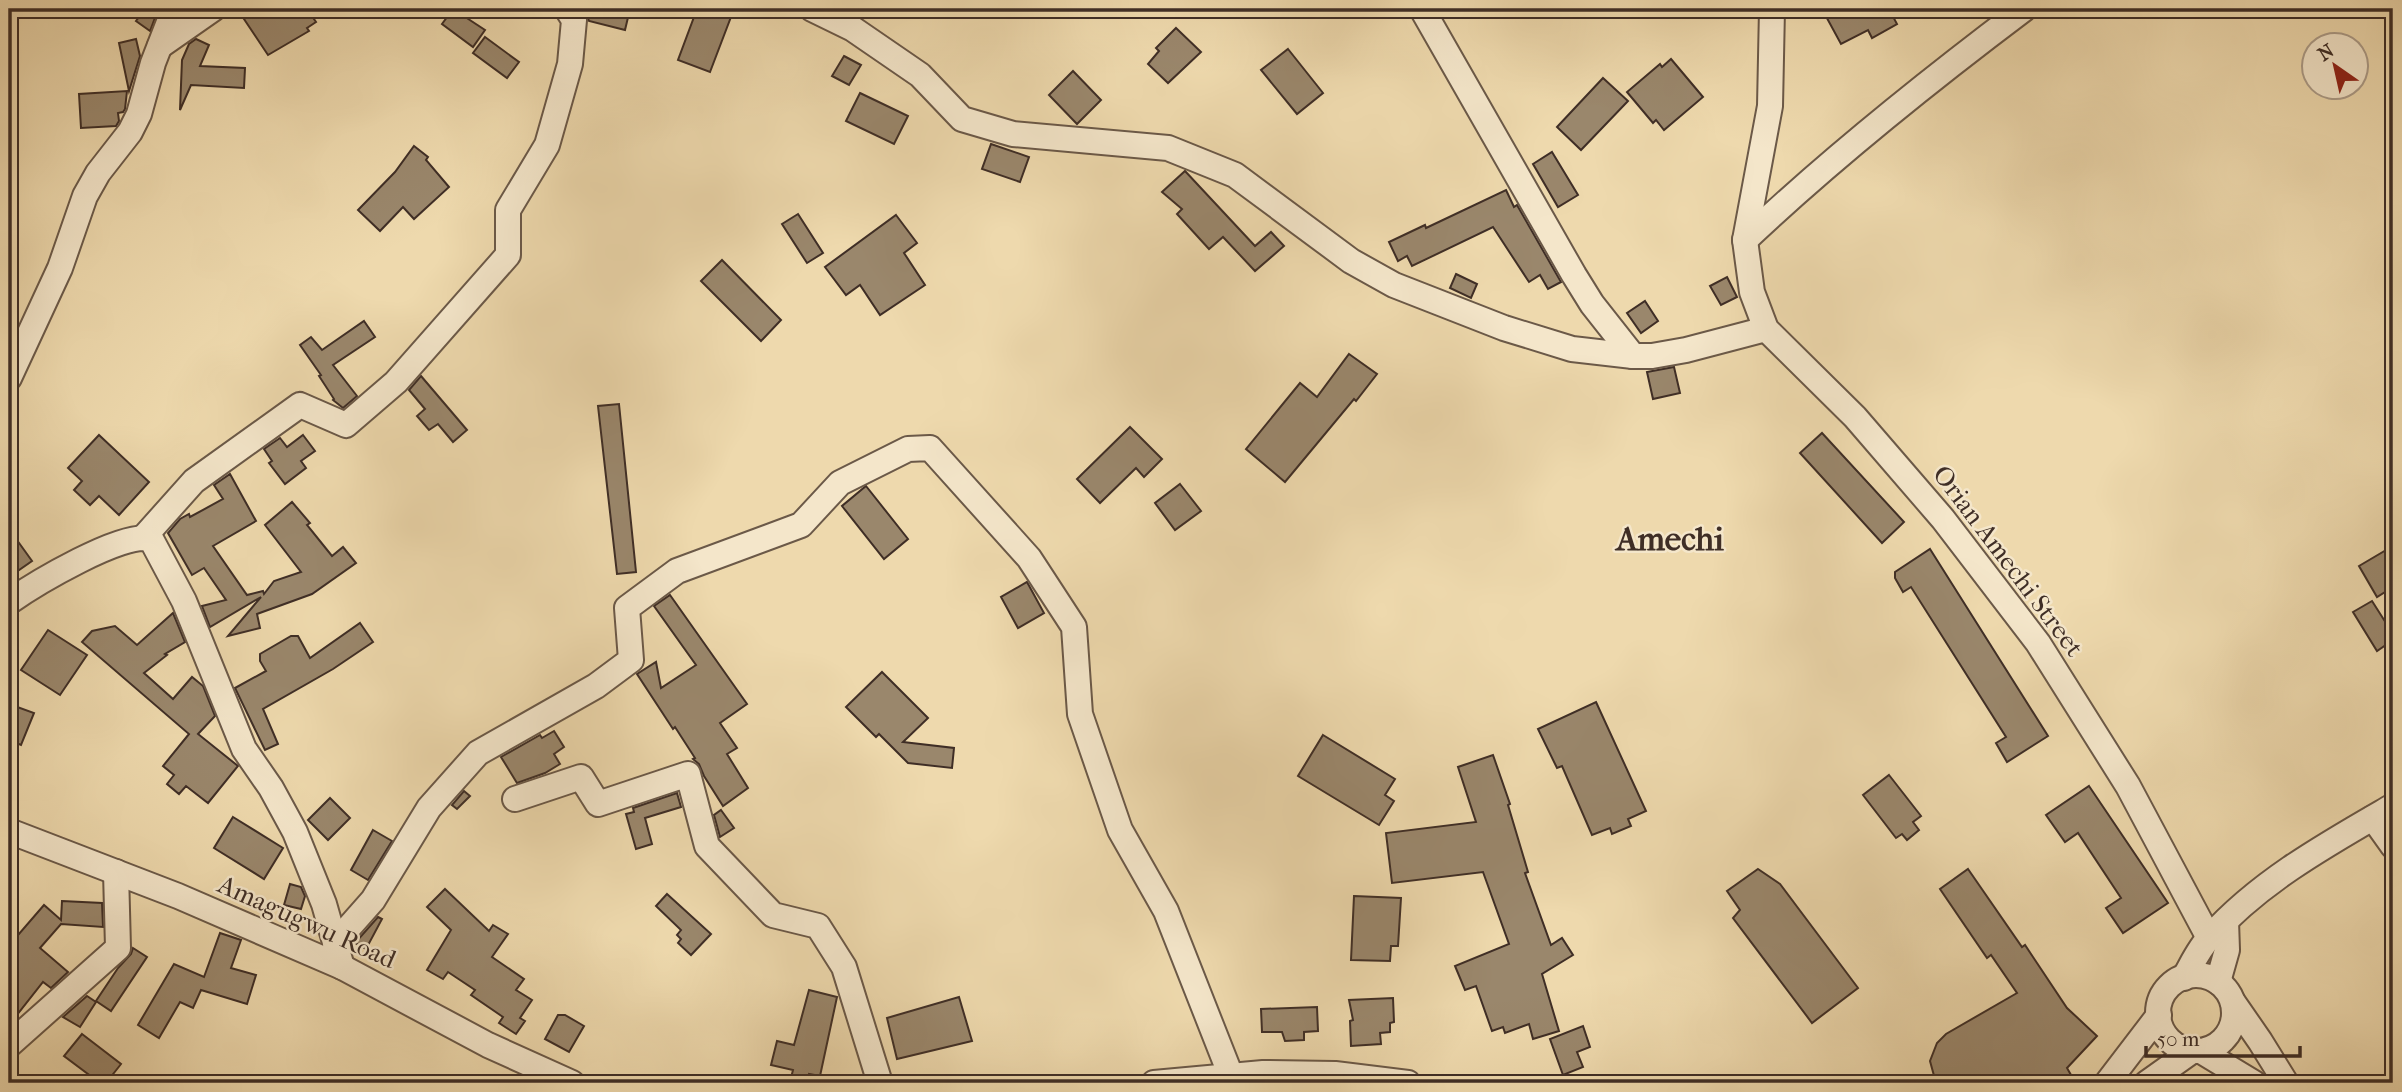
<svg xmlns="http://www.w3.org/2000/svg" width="2402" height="1092" font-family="'IM FELL French Canon',serif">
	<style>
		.building { fill: #9a876c; stroke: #3f2e26; stroke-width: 2 }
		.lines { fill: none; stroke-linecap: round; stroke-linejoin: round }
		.street-casing { stroke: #6b5948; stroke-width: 28 }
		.street { stroke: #f4e6ca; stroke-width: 24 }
		.labels { text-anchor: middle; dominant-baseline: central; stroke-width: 5; stroke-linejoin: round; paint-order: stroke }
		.street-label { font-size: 26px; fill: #3f2e26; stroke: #f4e6ca }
		.district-label { font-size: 33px; font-weight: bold; fill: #3f2e26; stroke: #f4e6ca }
	</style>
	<rect width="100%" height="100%" fill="#eed9ad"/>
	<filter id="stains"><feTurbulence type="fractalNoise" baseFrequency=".00286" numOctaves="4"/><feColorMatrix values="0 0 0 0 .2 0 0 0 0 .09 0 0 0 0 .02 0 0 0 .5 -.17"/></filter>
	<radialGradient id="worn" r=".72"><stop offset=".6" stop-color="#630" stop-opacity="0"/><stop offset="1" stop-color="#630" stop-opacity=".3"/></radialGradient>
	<g class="building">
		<polygon points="145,9 156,15 150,31 136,21"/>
		<polygon points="259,9 307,9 316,22 307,28 309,31 268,55 244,19"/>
		<polygon points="453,9 485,30 473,47 442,24"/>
		<polygon points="584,9 630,9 625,30 589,21"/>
		<polygon points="697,9 734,9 710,72 678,60"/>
		<polygon points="1822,9 1889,9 1897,24 1872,38 1868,30 1841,44"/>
		<polygon points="1176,28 1201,52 1168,83 1148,64 1159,51 1156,48"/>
		<polygon points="485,37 519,62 507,78 473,53"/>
		<polygon points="136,39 140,56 129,91 119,43"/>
		<polygon points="196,39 209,45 200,66 245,68 244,88 191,85 180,110 182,60 189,44"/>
		<polygon points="1288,49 1323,93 1297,114 1261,70"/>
		<polygon points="844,56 861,65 849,85 832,76"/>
		<polygon points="1671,59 1703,97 1664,130 1656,120 1653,123 1627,92 1660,64 1662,67"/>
		<polygon points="1073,71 1101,100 1077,124 1049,95"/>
		<polygon points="1603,78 1628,101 1581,150 1557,127"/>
		<polygon points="127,91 125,109 123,112 118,113 119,121 116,126 81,128 79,94"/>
		<polygon points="860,93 908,116 894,144 846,121"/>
		<polygon points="991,144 1029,157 1020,182 982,169"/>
		<polygon points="414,146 428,157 426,160 449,187 414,219 403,207 380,231 358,210 395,172"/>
		<polygon points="1552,152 1578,195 1558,207 1533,164"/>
		<polygon points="1185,171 1255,246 1271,232 1284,246 1255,271 1223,237 1209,249 1177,214 1182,209 1162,192"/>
		<polygon points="1506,190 1514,207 1517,205 1561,282 1548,289 1540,275 1529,282 1493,227 1412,266 1407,256 1398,261 1389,242 1425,225 1426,228"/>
		<polygon points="798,214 823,253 807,263 782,224"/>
		<polygon points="896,215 917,243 904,253 925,285 880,315 860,285 846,295 825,267"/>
		<polygon points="722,260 781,320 761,341 701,281"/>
		<polygon points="1456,274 1477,284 1471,298 1450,288"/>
		<polygon points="1727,277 1737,297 1721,305 1710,286"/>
		<polygon points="1645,301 1658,321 1641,333 1627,313"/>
		<polygon points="364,321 375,337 333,365 357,396 343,408 333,400 334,399 319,376 321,375 300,345 311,337 322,350"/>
		<polygon points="1349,354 1377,374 1356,401 1354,399 1285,482 1246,449 1300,383 1317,397"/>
		<polygon points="1674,367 1680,393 1653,399 1647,372"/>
		<polygon points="421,376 467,430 453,442 438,424 429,430 417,416 425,409 409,390"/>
		<polygon points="619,404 636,572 617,574 598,406"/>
		<polygon points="1130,427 1162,459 1144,477 1136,468 1100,503 1077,479"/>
		<polygon points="1822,433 1904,522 1882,543 1800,453"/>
		<polygon points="99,435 149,482 119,515 99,496 90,505 74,490 82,481 68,468"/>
		<polygon points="303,435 315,451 301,461 306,468 285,484 269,463 272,461 264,449 280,438 287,447"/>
		<polygon points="230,474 256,521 213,546 247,595 263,591 264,594 274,581 301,572 265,525 292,502 310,523 307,525 332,556 343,547 356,563 312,594 257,614 260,628 228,636 261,597 210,627 202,606 226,600 204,568 192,575 168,533 180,519 189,514 190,517 223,499 214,485"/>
		<polygon points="1180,484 1201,511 1175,530 1155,503"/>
		<polygon points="866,486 908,539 884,559 842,506"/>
		<polygon points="9,529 32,561 9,577"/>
		<polygon points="2393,546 2393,587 2377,597 2359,566"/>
		<polygon points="1930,549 2048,736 2007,762 1996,743 2006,737 1911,587 1903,592 1895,578 1895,572"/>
		<polygon points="1027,582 1044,613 1018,628 1001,597"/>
		<polygon points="670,595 747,704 720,723 737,748 727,754 748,788 723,806 704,776 699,764 693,759 695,758 675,727 673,729 637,674 656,662 661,688 696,665 654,606"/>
		<polygon points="2372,601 2393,634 2393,640 2377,651 2353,612"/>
		<polygon points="173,613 185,642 165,654 167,655 144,673 173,699 192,677 203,686 215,716 198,734 238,766 208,803 186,786 179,794 167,784 174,775 163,766 189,734 82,642 92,631 115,626 137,645"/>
		<polygon points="360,623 373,642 333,669 263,709 278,744 265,750 235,688 266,671 260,661 260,654 291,636 298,636 310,658"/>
		<polygon points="48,630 87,655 60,695 21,670"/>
		<polygon points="882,672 928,718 903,742 954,748 952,768 908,763 879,734 876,737 846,707"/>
		<polygon points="1596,702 1646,811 1628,819 1631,826 1612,834 1610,828 1592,835 1562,766 1557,768 1538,729"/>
		<polygon points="9,704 34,713 21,745 9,740"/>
		<polygon points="554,731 564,747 554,754 560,764 545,773 517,783 501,757 540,735 542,738"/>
		<polygon points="1323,735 1395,779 1385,795 1394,801 1379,825 1298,776"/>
		<polygon points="1493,755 1510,804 1508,805 1528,872 1525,873 1551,945 1562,938 1573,955 1542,974 1559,1031 1533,1039 1529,1024 1505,1033 1503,1027 1492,1031 1476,986 1465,990 1455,966 1509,944 1483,872 1392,883 1386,833 1476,822 1458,767"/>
		<polygon points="1889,775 1921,816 1913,822 1919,830 1907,840 1902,834 1896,838 1863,795"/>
		<polygon points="2089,786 2168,903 2123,933 2106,908 2121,898 2078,833 2065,842 2046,815"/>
		<polygon points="464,791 470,796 457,809 452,805"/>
		<polygon points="677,793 681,807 645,818 652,844 636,849 626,814 634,812 633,808"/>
		<polygon points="330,798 350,818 328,840 308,820"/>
		<polygon points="721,810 734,828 720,837 714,815"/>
		<polygon points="233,817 283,848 264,879 214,848"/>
		<polygon points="373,830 392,841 368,880 351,870"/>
		<polygon points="1758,869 1780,884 1858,988 1812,1023 1733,918 1740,910 1727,891"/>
		<polygon points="1968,869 2022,947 2025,945 2067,1008 2097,1036 2067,1068 2071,1075 2058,1083 1936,1083 1930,1061 1937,1043 1946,1034 2017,993 1991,955 1987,958 1940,889"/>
		<polygon points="290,884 301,887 305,896 301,909 284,905"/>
		<polygon points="445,889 489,931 493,925 508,934 492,957 524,979 516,990 532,1000 520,1018 525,1021 516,1034 499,1023 503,1017 471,995 475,990 448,972 443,979 427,970 451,930 427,907"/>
		<polygon points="667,894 711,934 691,955 678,943 681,939 677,935 681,930 656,906"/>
		<polygon points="1354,896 1401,898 1398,946 1391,946 1390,961 1351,960"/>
		<polygon points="62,901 102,903 103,927 61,924 40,948 68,972 51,988 43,982 9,1025 9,928 19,934 44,905 61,920"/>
		<polygon points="378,917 382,919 366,949 355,943"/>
		<polygon points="220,933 241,940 231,968 256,975 247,1004 201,990 193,1008 180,1002 159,1038 138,1025 174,964 204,977"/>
		<polygon points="133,948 147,957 111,1011 96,1001 118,968 131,954"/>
		<polygon points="809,990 837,997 820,1076 809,1074 807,1082 791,1078 793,1070 771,1065 777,1041 794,1045"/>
		<polygon points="87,996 96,1002 80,1027 63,1017"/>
		<polygon points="959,997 972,1041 897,1059 887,1018"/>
		<polygon points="1393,998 1394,1022 1390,1023 1390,1032 1380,1033 1381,1044 1351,1046 1350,1021 1353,1020 1349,1000"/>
		<polygon points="1317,1007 1318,1031 1304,1032 1304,1040 1285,1041 1282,1032 1262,1032 1261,1009"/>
		<polygon points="558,1015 565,1015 584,1026 569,1052 545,1039"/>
		<polygon points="1583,1026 1590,1047 1577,1052 1583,1067 1563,1075 1550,1039"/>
		<polygon points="82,1034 121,1064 106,1083 100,1083 64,1056"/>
	</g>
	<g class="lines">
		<defs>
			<g id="street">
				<polyline points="812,9 853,29 920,75 962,119 1013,134 1168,148 1235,175 1351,261 1394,285 1504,328 1572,349 1633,356 1652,356 1686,350 1766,329"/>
				<polyline points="1422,9 1574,275 1592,304 1633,356"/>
				<polyline points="1772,9 1770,106 1745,240 1752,292 1766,329 1855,417 1943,519 2038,643 2128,786 2209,938"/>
				<polyline points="160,46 213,9"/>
				<path d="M1745 240C1833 157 1927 82 2024 9"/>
				<polyline points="9,378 60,268 85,196 98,173 130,132 139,114 153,63 174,9"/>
				<polyline points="144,537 194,481 300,405 346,425 396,382 508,255 508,210 547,145 570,64 574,20 567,9"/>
				<path d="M9 602C33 585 124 530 151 539L184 601 244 749 271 788 295 832 324 904 342 967"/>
				<polyline points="515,799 581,777 598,804 688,774 707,846 773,915 818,926 844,967 880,1083"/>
				<polyline points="2373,818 2393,846"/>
				<polyline points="9,831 178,896 342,967 488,1045 572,1083"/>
				<polyline points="335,943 373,900 429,808 478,753 596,686 631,660 627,608 677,571 801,525 840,483 908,449 930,448 1029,558 1074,627 1080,714 1120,830 1166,911 1231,1076"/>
				<circle cx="2196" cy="1013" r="38"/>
				<path d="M2184 978C2192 964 2199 948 2210 937 2260 881 2329 843 2393 806"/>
				<polyline points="2218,982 2227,950 2226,921"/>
				<polyline points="2233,1002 2260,1041 2286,1083"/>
				<polyline points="9,1045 118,948 116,872"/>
				<polyline points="2201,1051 2254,1083"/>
				<polyline points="1154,1083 1263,1073 1335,1074 1408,1083"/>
				<polyline points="2107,1083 2159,1015"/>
				<polyline points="2147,1083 2192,1051"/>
			</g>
		</defs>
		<use href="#street" class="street-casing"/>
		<use href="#street" class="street"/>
	</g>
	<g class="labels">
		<g class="street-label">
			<text transform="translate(2008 561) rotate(53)">Orian Amechi Street</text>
			<text transform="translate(307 922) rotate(24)">Amagugwu Road</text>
		</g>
		<g class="district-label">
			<text x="1670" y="539">Amechi</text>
		</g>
	</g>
	<rect width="2402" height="1092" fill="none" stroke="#eed9ad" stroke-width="35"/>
	<rect x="10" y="10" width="2381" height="1071" fill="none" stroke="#3f2e26" stroke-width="3.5"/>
	<rect x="18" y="18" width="2367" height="1057" fill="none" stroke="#3f2e26" stroke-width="2"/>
	<g transform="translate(2335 66) rotate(326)"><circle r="33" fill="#f4e6ca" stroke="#ac9c88" stroke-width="2"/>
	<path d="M0-5L12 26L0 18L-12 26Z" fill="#8f2418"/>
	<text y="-10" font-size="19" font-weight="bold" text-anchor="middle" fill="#3f2e26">N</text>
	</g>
	<path d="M2146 1046v10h154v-10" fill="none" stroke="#3f2e26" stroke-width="3.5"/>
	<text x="2157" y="1046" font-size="21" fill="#3f2e26" stroke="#f4e6ca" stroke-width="5" paint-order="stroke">50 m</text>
	<rect width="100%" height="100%" filter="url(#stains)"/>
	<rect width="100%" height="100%" fill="url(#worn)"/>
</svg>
